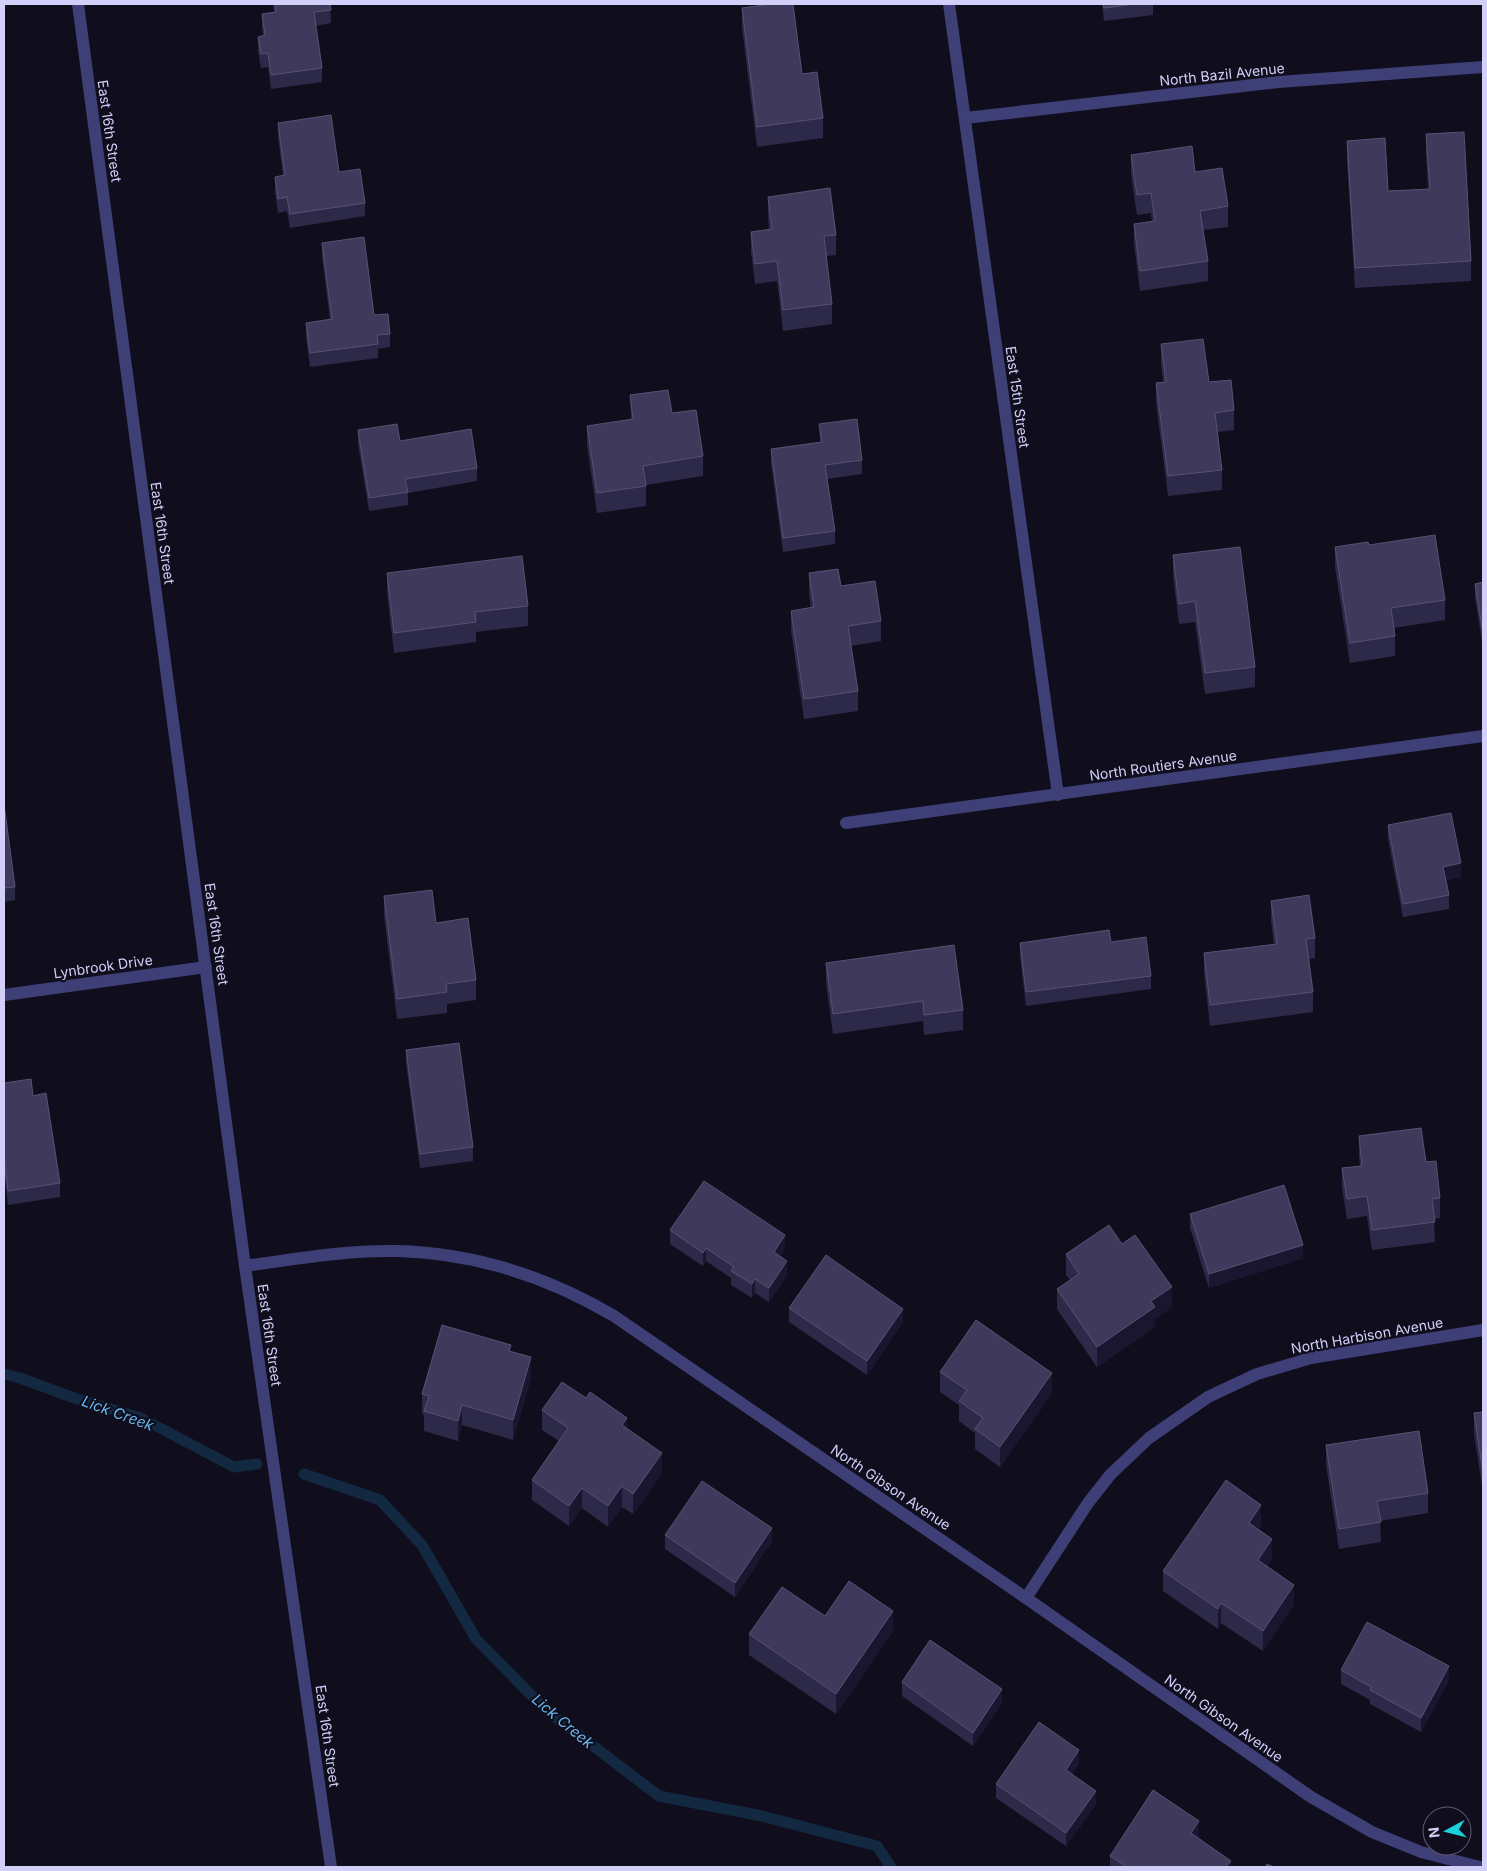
<svg xmlns="http://www.w3.org/2000/svg" width="1487" height="1871" font-family="Inter,sans-serif">
	<style>
		.lines { fill: none; stroke-linecap: round; stroke-linejoin: round }
		.stream { stroke: #132841; stroke-width: 11 }
		.minor { stroke: #3e3f76; stroke-width: 12 }
		.tertiary { stroke: #3e3f76; stroke-width: 12 }
		.wall { fill: #2d2948 }
		.shaded-wall { fill: #1a162f }
		.building { fill: #3f3a5b; stroke: #565274 }
		.labels { text-anchor: middle; dominant-baseline: central; stroke-width: 4.5; stroke-linejoin: round; paint-order: stroke }
		.street-label { font-size: 14px; fill: #d2cff9; stroke: #100e1d }
		.water-label { font-size: 15px; font-style: italic; fill: #69b7ee; stroke: #100e1d }
	</style>
	<rect width="100%" height="100%" fill="#100e1d"/>
	<g class="lines">
		<g class="stream">
			<polyline points="4,1374 20,1378 77,1399 141,1418 234,1467 257,1464"/>
			<polyline points="304,1474 380,1500 422,1545 476,1639 546,1710 659,1796 762,1816 877,1846 891,1867"/>
		</g>
		<g class="minor">
			<polyline points="949,4 1058,795"/>
			<polyline points="965,118 1279,82 1483,67"/>
			<polyline points="846,823 1483,736"/>
			<polyline points="4,995 206,967"/>
			<path d="M245 1266C295 1259 346 1250 397 1251 474 1253 548 1277 614 1316L1026 1598 1311 1797 1372 1832 1421 1852 1480 1867"/>
			<polyline points="1026,1598 1088,1503 1110,1475 1149,1438 1208,1397 1257,1374 1311,1358 1483,1330"/>
		</g>
		<polyline class="tertiary" points="78,4 245,1266 331,1867"/>
	</g>
	<g class="wall">
		<polygon points="273,4 330,4 331,23 316,26 322,68 322,82 271,89 268,67 261,68 258,51 258,37 263,36 262,28 262,14 274,13"/>
		<polygon points="1102,4 1153,4 1153,15 1104,21"/>
		<polygon points="742,8 802,74 823,118 823,138 757,147 742,28"/>
		<polygon points="278,123 339,172 365,203 365,216 290,228 287,211 278,213 275,191 275,177 283,176 278,137"/>
		<polygon points="1426,134 1471,261 1471,281 1355,288 1347,161 1347,141 1388,191 1428,189 1426,154"/>
		<polygon points="1131,155 1195,172 1228,206 1228,227 1203,230 1208,261 1208,281 1140,291 1134,244 1134,224 1152,222 1151,213 1137,215 1131,175"/>
		<polygon points="768,197 836,235 836,255 826,256 832,304 832,324 783,331 777,281 755,284 751,252 751,232 769,230 768,217"/>
		<polygon points="322,243 374,315 390,334 390,347 378,349 378,358 310,367 306,337 306,323 330,320 322,256"/>
		<polygon points="1161,344 1209,382 1234,410 1234,430 1217,432 1222,470 1222,490 1168,496 1156,403 1156,383 1163,382 1161,364"/>
		<polygon points="630,395 672,413 703,456 703,476 646,485 646,506 597,513 587,446 587,426 631,420"/>
		<polygon points="819,424 862,460 862,474 827,479 835,531 835,544 783,552 771,463 771,449 820,442"/>
		<polygon points="358,430 400,441 477,468 477,481 408,493 408,505 369,511 358,444"/>
		<polygon points="1369,545 1445,600 1445,620 1394,628 1395,636 1395,656 1350,663 1335,567 1335,547"/>
		<polygon points="1173,555 1255,667 1255,687 1205,694 1195,622 1179,624 1173,575"/>
		<polygon points="387,573 528,606 528,626 476,632 476,642 394,653 387,593"/>
		<polygon points="809,573 881,621 881,641 851,646 858,691 858,711 804,719 791,631 791,611 811,608 809,593"/>
		<polygon points="1483,582 1483,648 1475,598 1475,584"/>
		<polygon points="4,804 15,887 15,900 4,902"/>
		<polygon points="1388,825 1461,877 1446,880 1449,895 1449,909 1403,917 1388,839"/>
		<polygon points="384,896 436,923 476,980 476,1000 447,1004 447,1013 397,1019 384,916"/>
		<polygon points="1271,901 1315,938 1315,958 1309,959 1313,992 1313,1012 1210,1026 1204,973 1204,953 1274,944 1271,921"/>
		<polygon points="1111,942 1151,976 1151,989 1026,1006 1020,956 1020,943"/>
		<polygon points="826,963 963,1010 963,1030 924,1035 923,1021 833,1034 826,983"/>
		<polygon points="406,1050 473,1147 473,1161 420,1168 406,1063"/>
		<polygon points="4,1083 60,1183 60,1197 8,1205 4,1173"/>
		<polygon points="1359,1136 1440,1198 1440,1218 1434,1219 1435,1242 1372,1250 1367,1216 1347,1219 1342,1188 1342,1168 1360,1166 1359,1156"/>
		<polygon points="1190,1214 1303,1258 1209,1288 1190,1228"/>
		<polygon points="670,1230 785,1249 780,1256 787,1275 769,1302 755,1293 752,1298 731,1285 731,1278 706,1261 703,1266 670,1244"/>
		<polygon points="1122,1244 1172,1307 1155,1319 1155,1327 1097,1367 1057,1309 1057,1289 1070,1280 1066,1275 1066,1254"/>
		<polygon points="789,1308 903,1322 867,1375 789,1322"/>
		<polygon points="511,1352 531,1377 513,1440 462,1425 458,1441 424,1431 424,1415 422,1414 422,1394"/>
		<polygon points="940,1372 1052,1393 1000,1467 975,1449 975,1433 959,1421 959,1405 940,1392"/>
		<polygon points="542,1410 627,1429 662,1473 633,1514 622,1507 608,1527 582,1508 569,1526 532,1500 532,1480 559,1441 542,1430"/>
		<polygon points="1483,1412 1483,1493 1474,1433 1474,1413"/>
		<polygon points="1326,1445 1428,1493 1428,1513 1380,1521 1381,1542 1339,1549 1326,1465"/>
		<polygon points="1261,1525 1259,1529 1272,1559 1267,1566 1294,1605 1263,1651 1221,1623 1218,1629 1163,1591 1163,1571"/>
		<polygon points="665,1535 772,1541 735,1597 665,1549"/>
		<polygon points="825,1616 893,1631 836,1714 749,1655 749,1634"/>
		<polygon points="1341,1670 1449,1680 1421,1732 1370,1704 1370,1700 1341,1684"/>
		<polygon points="902,1682 1002,1703 973,1746 902,1696"/>
		<polygon points="1079,1763 1072,1774 1096,1804 1066,1846 996,1798 996,1784"/>
		<polygon points="1199,1839 1231,1867 1110,1867 1110,1856"/>
	</g>
	<g class="shaded-wall">
		<polygon points="1461,863 1461,877 1443,880 1443,867"/>
		<polygon points="785,1235 785,1249 774,1266 774,1252"/>
		<polygon points="1303,1245 1303,1258 1209,1288 1209,1274"/>
		<polygon points="706,1248 706,1261 703,1266 703,1253"/>
		<polygon points="787,1261 787,1275 769,1302 769,1288"/>
		<polygon points="755,1279 755,1293 752,1298 752,1284"/>
		<polygon points="1172,1287 1172,1307 1155,1319 1155,1327 1097,1367 1097,1347 1151,1301"/>
		<polygon points="903,1309 903,1322 867,1375 867,1361"/>
		<polygon points="531,1357 531,1377 513,1440 513,1420"/>
		<polygon points="1052,1373 1052,1393 1000,1467 1000,1447"/>
		<polygon points="462,1405 462,1425 458,1441 458,1421"/>
		<polygon points="627,1418 627,1438 622,1425"/>
		<polygon points="662,1453 662,1473 633,1514 633,1494"/>
		<polygon points="622,1486 622,1507 608,1527 608,1506"/>
		<polygon points="582,1488 582,1508 569,1526 569,1506"/>
		<polygon points="1261,1505 1261,1525 1249,1543 1249,1523"/>
		<polygon points="772,1528 772,1541 735,1597 735,1583"/>
		<polygon points="1272,1539 1272,1559 1258,1580 1258,1560"/>
		<polygon points="1294,1585 1294,1605 1263,1651 1263,1631"/>
		<polygon points="1221,1603 1221,1623 1218,1629 1218,1609"/>
		<polygon points="893,1611 893,1631 836,1714 836,1694"/>
		<polygon points="1449,1666 1449,1680 1421,1732 1421,1718"/>
		<polygon points="1002,1689 1002,1703 973,1746 973,1733"/>
		<polygon points="1079,1750 1079,1763 1066,1783 1066,1770"/>
		<polygon points="1096,1791 1096,1804 1066,1846 1066,1833"/>
		<polygon points="1199,1821 1199,1842 1191,1833"/>
		<polygon points="1231,1861 1231,1867 1226,1867"/>
	</g>
	<g class="building">
		<polygon points="275,4 330,4 331,10 314,12 322,68 271,75 268,53 261,54 258,37 265,35 262,14 276,12"/>
		<polygon points="771,4 793,4 802,74 817,72 823,118 757,127 742,8"/>
		<polygon points="1103,4 1135,4 1104,8"/>
		<polygon points="331,115 339,172 360,169 365,203 290,214 287,197 278,199 275,177 285,175 278,123"/>
		<polygon points="1464,132 1471,261 1355,268 1347,141 1385,138 1388,191 1430,189 1426,134"/>
		<polygon points="1192,146 1195,172 1222,168 1228,206 1200,211 1208,261 1140,271 1134,224 1155,221 1151,193 1137,195 1131,155"/>
		<polygon points="830,188 836,235 824,236 832,304 783,310 777,261 755,264 751,232 772,229 768,197"/>
		<polygon points="364,237 374,315 388,314 390,334 377,335 378,344 310,353 306,323 332,319 322,243"/>
		<polygon points="1203,339 1209,382 1231,380 1234,410 1215,413 1222,470 1168,476 1156,383 1166,382 1161,344"/>
		<polygon points="668,390 672,413 696,410 703,456 643,466 646,486 597,493 587,426 633,419 630,395"/>
		<polygon points="857,419 862,460 825,465 835,531 783,538 771,449 822,442 819,424"/>
		<polygon points="397,424 400,441 471,429 477,468 405,479 408,492 369,498 358,430"/>
		<polygon points="1435,535 1445,600 1391,608 1395,636 1350,643 1335,547 1368,542 1369,545"/>
		<polygon points="1240,547 1255,667 1205,673 1195,601 1179,604 1173,555"/>
		<polygon points="522,556 528,606 475,612 476,622 394,633 387,573"/>
		<polygon points="838,569 841,586 875,581 881,621 848,626 858,691 804,699 791,611 814,607 809,573"/>
		<polygon points="1483,582 1483,634 1475,584"/>
		<polygon points="4,804 15,887 4,888"/>
		<polygon points="1451,813 1461,863 1443,867 1449,895 1403,904 1388,825"/>
		<polygon points="432,890 436,923 468,918 476,980 446,984 447,992 397,999 384,896"/>
		<polygon points="1309,895 1315,938 1306,939 1313,992 1210,1005 1204,953 1277,944 1271,901"/>
		<polygon points="1109,930 1111,942 1146,937 1151,976 1026,992 1020,943"/>
		<polygon points="954,945 963,1010 924,1015 923,1001 833,1014 826,963"/>
		<polygon points="459,1043 473,1147 420,1154 406,1050"/>
		<polygon points="31,1079 33,1096 46,1093 60,1183 8,1191 4,1159 4,1083"/>
		<polygon points="1421,1128 1426,1162 1436,1161 1440,1198 1432,1199 1435,1222 1372,1230 1367,1196 1347,1199 1342,1168 1362,1166 1359,1136"/>
		<polygon points="704,1181 785,1235 774,1252 787,1261 769,1288 755,1279 752,1284 731,1271 734,1267 706,1248 703,1253 670,1230"/>
		<polygon points="1284,1185 1303,1245 1209,1274 1190,1214"/>
		<polygon points="1109,1225 1122,1244 1135,1235 1172,1287 1151,1301 1155,1307 1097,1347 1057,1289 1079,1274 1066,1254"/>
		<polygon points="826,1255 903,1309 867,1361 789,1308"/>
		<polygon points="976,1320 1052,1373 1000,1447 975,1429 983,1418 959,1401 967,1390 940,1372"/>
		<polygon points="442,1325 511,1345 509,1351 531,1357 513,1420 462,1405 458,1421 424,1411 429,1396 422,1394"/>
		<polygon points="562,1382 586,1398 590,1392 627,1418 622,1425 662,1453 633,1494 622,1486 608,1506 582,1488 569,1506 532,1480 568,1428 542,1410"/>
		<polygon points="1483,1412 1483,1473 1474,1413"/>
		<polygon points="1419,1431 1428,1493 1377,1501 1381,1522 1339,1529 1326,1445"/>
		<polygon points="1226,1480 1261,1505 1249,1523 1272,1539 1258,1560 1294,1585 1263,1631 1221,1603 1218,1609 1163,1571"/>
		<polygon points="702,1481 772,1528 735,1583 665,1535"/>
		<polygon points="849,1581 893,1611 836,1694 749,1634 782,1587 825,1616"/>
		<polygon points="1367,1622 1449,1666 1421,1718 1370,1690 1371,1687 1341,1670"/>
		<polygon points="930,1640 1002,1689 973,1733 902,1682"/>
		<polygon points="1039,1722 1079,1750 1066,1770 1096,1791 1066,1833 996,1784"/>
		<polygon points="1153,1790 1199,1821 1191,1833 1231,1861 1226,1867 1127,1867 1110,1856"/>
		<polygon points="1267,1864 1274,1867 1265,1867"/>
	</g>
	<g class="labels">
		<g class="street-label">
			<text transform="translate(1222 74) rotate(-6)">North Bazil Avenue</text>
			<text transform="translate(110 131) rotate(82)">East 16th Street</text>
			<text transform="translate(1018 397) rotate(82)">East 15th Street</text>
			<text transform="translate(163 533) rotate(82)">East 16th Street</text>
			<text transform="translate(1163 765) rotate(-8)">North Routiers Avenue</text>
			<text transform="translate(217 934) rotate(82)">East 16th Street</text>
			<text transform="translate(103 966) rotate(-8)">Lynbrook Drive</text>
			<text transform="translate(270 1335) rotate(82)">East 16th Street</text>
			<text transform="translate(1367 1335) rotate(-10)">North Harbison Avenue</text>
			<text transform="translate(891 1487) rotate(34)">North Gibson Avenue</text>
			<text transform="translate(1224 1718) rotate(35)">North Gibson Avenue</text>
			<text transform="translate(328 1736) rotate(82)">East 16th Street</text>
		</g>
		<g class="water-label">
			<text transform="translate(118 1413) rotate(20)">Lick Creek</text>
			<text transform="translate(563 1721) rotate(40)">Lick Creek</text>
		</g>
	</g>
	<rect width="1487" height="1871" fill="none" stroke="#d2cff9" stroke-width="10"/>
	<g transform="translate(1447 1831) rotate(263)"><circle r="24" fill="#100e1d" stroke="#5e5b75"/>
	<path d="M0-4L9 19L0 12L-9 19Z" fill="#1ad2db"/>
	<text y="-8" font-size="14" font-weight="bold" text-anchor="middle" fill="#d2cff9">N</text>
	</g>
</svg>
